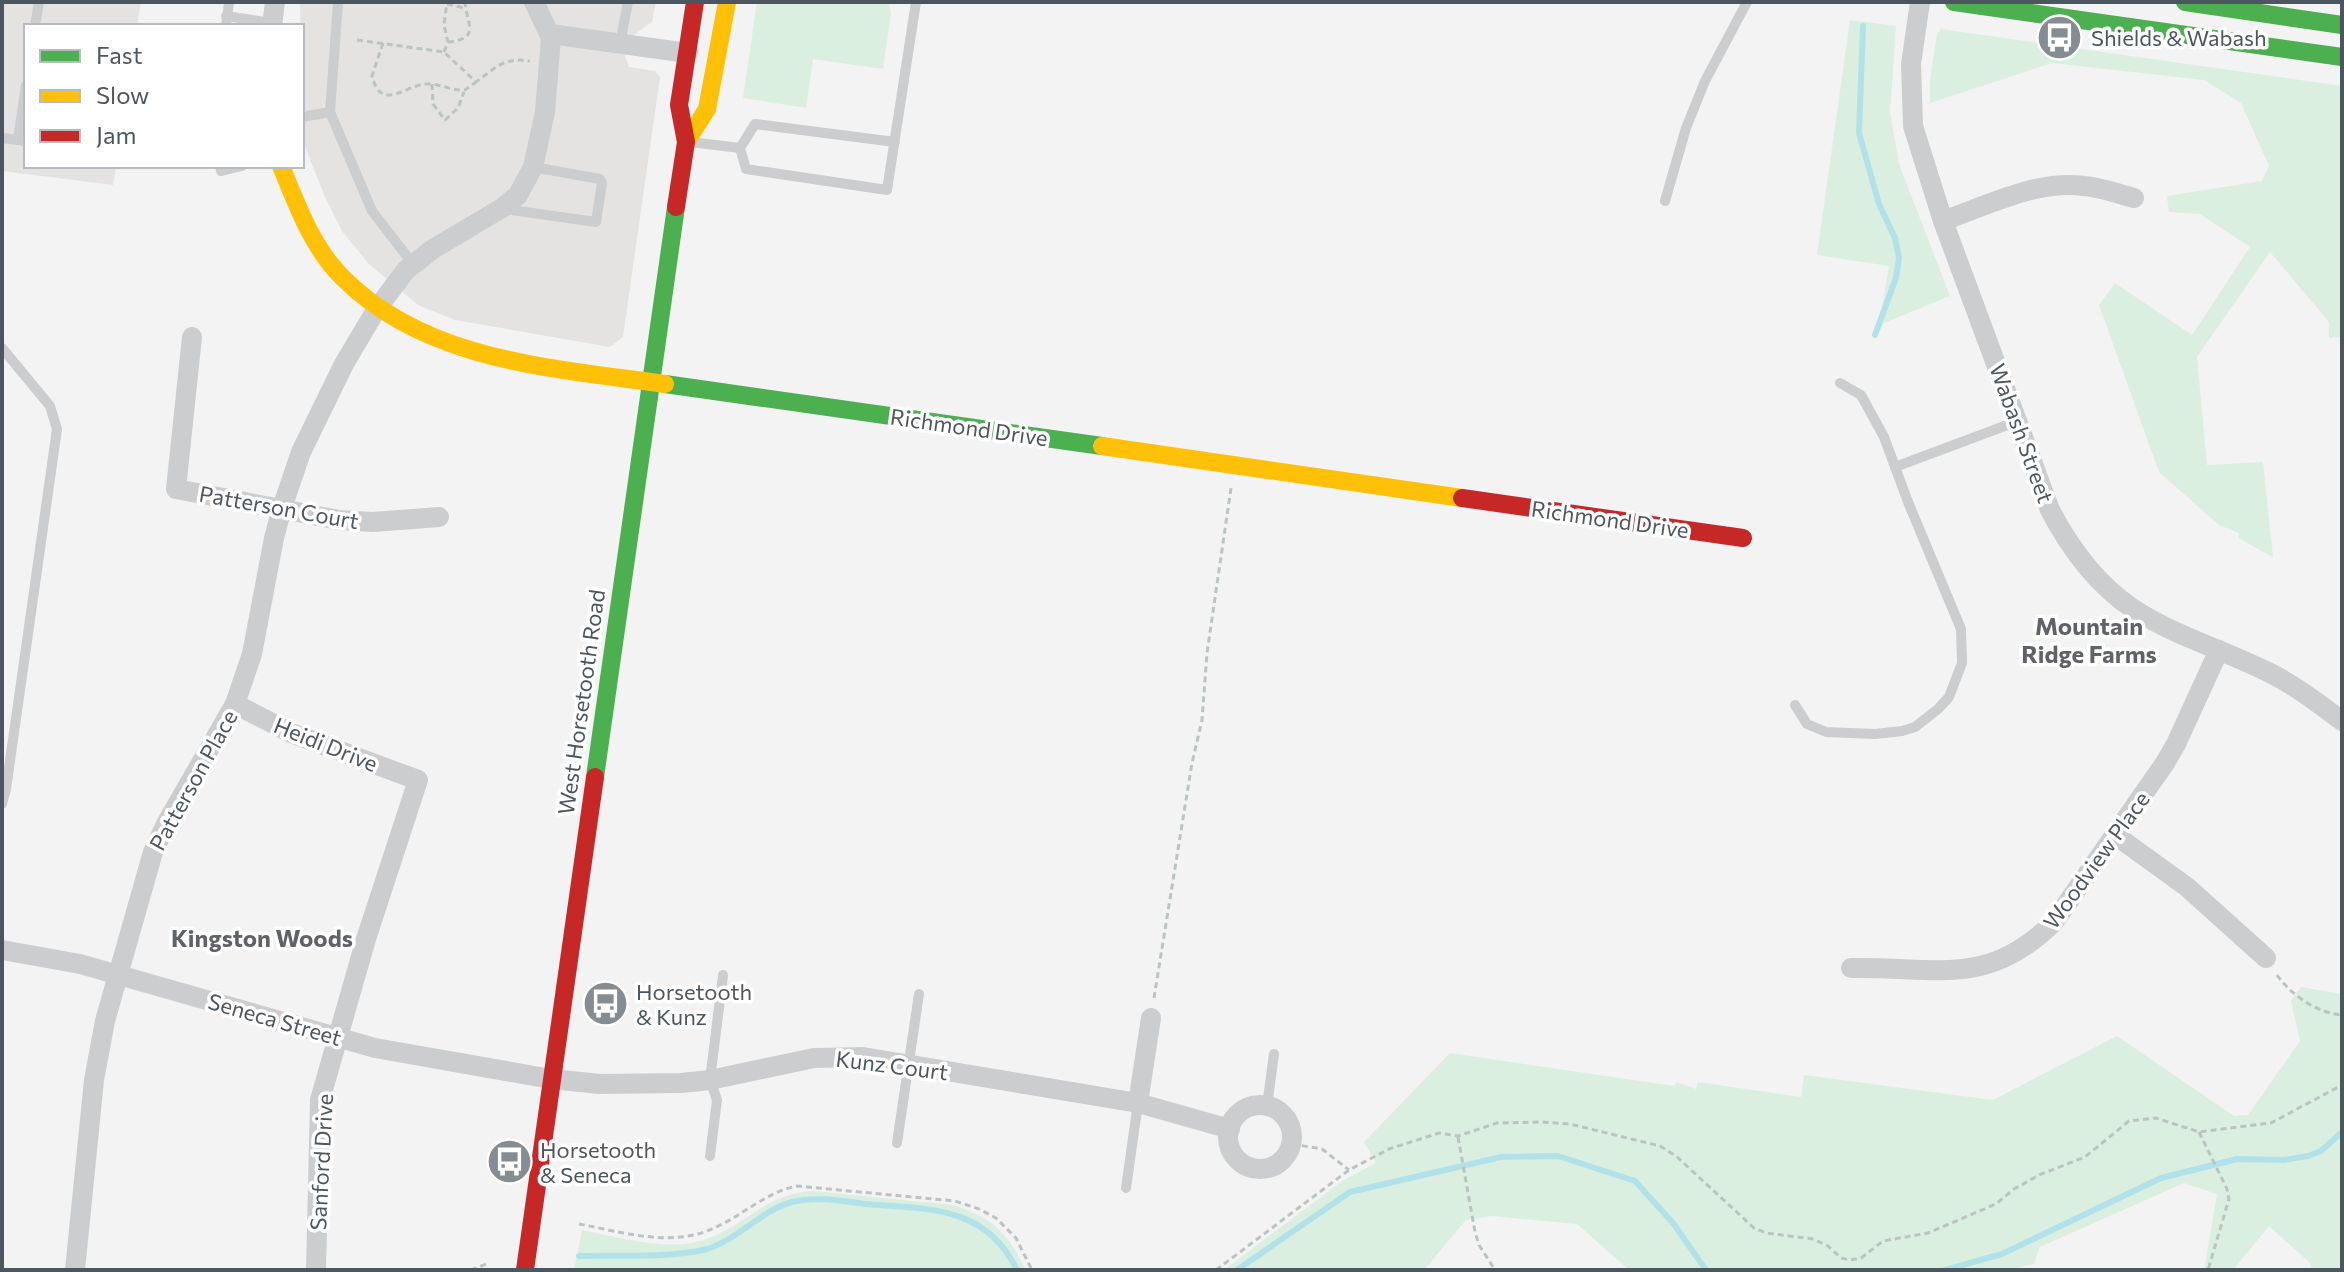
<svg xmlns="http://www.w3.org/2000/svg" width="2344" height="1272" font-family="Commissioner,sans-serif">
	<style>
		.commercial { fill: #e4e3e1 }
		.green { fill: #daefe0 }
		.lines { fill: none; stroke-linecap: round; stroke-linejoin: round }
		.stream { stroke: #b2e2e9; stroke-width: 6 }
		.path { stroke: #bbc4c1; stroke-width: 3; stroke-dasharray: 6 4; stroke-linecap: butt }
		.lane { stroke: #cbcdce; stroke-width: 10 }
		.street { stroke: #cbcdce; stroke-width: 20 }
		.fast { stroke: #4caf50; stroke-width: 18 }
		.slow { stroke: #ffc107; stroke-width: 18 }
		.jam { stroke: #c62828; stroke-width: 18 }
		.labels { text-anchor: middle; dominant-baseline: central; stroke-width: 7; stroke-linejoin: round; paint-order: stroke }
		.poi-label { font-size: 22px; fill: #4b565e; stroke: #fff; text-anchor: start }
		.street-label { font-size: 22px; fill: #4b565e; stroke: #fff }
		.neighbourhood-label { font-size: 24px; font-weight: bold; fill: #5f6266; stroke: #fff }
	</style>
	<rect width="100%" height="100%" fill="#f3f3f3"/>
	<g class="commercial">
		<polygon points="2,2 141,2 137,26 26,26 26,166 116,166 113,185 2,171"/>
		<polygon points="300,2 656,2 652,22 621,44 629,67 655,71 660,77 623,337 610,347 455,320 418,305 369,264 342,231 325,197 302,139"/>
	</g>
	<g class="green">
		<polygon points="757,2 888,2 891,13 883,69 813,59 806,108 743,98"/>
		<polygon points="1850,20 1896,26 1890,112 1899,164 1950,296 1879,325 1889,266 1817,255"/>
		<polygon points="1941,29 2342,86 2340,337 2329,338 2329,322 2270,252 2197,357 2207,465 2263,462 2273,557 2238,538 2239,533 2219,525 2159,472 2099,305 2115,283 2192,335 2250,247 2200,214 2169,212 2167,196 2262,181 2269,166 2241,103 2204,80 2052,63 1930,103 1930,80 1937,34"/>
		<polygon points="2301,987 2342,994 2342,1270 2312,1270 2310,1263 2269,1226 2233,1270 2204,1270 2217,1194 2184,1183 2040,1247 2034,1264 2009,1270 1629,1270 1577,1224 1491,1216 1466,1220 1424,1270 1224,1270 1342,1181 1376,1163 1364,1142 1450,1053 1674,1086 1677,1082 1696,1089 1698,1082 1801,1097 1804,1075 1993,1100 2117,1036 2234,1116 2248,1115 2300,1041 2291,1001"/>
		<path d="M814 1191 953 1205C993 1217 1008 1234 1026 1270H574L582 1230C619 1237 663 1251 700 1241 744 1229 763 1193 814 1191Z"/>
	</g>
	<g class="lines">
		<g class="stream">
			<polyline points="1863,26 1859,133 1879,204 1895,238 1899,258 1896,278 1875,335"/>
			<path d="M579 1256C614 1255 674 1258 707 1249 737 1240 762 1210 792 1202 816 1196 841 1201 865 1204 927 1209 986 1205 1017 1270"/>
			<polyline points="1237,1270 1350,1192 1501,1157 1558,1156 1635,1181 1673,1223 1706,1270"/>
			<polyline points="1945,1270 2002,1254 2161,1178 2237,1159 2284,1160 2308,1156 2321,1151 2342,1132"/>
		</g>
		<g class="path">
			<polyline points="447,4 465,8"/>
			<path d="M357 40 444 52 476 82C497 67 503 57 530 61"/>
			<path d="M448 42C482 39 466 22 465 2"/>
			<path d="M383 43 372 76C381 113 405 85 426 84 440 83 450 91 465 90L476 82"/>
			<polyline points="444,52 448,42 444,25 447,2"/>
			<polyline points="432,84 433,104 445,120 458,108 464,92"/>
			<path d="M2277 975C2291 995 2317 1013 2342 1015"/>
			<polyline points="1154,998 1192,763 1202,720 1207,653 1231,488"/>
			<polyline points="2199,1132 2227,1189 2229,1199 2208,1270"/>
			<polyline points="1458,1137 1475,1232 1479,1245 1495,1270"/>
			<polyline points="1292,1144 1322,1149 1349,1170"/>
			<path d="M579 1224C622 1232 672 1248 714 1228 742 1216 766 1192 797 1186L955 1201 979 1209 996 1218 1016 1238 1032 1270"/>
			<polyline points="471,1270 486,1264"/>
			<polyline points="1216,1270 1349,1170 1389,1149 1439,1133 1458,1136 1497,1123 1542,1122 1570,1124 1660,1146 1676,1156 1754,1228 1766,1233 1813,1239 1828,1246 1841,1258 1850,1260 1861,1258 1883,1241 1928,1233 1996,1204 2014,1189 2039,1175 2085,1157 2129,1121 2156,1118 2199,1132 2271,1123 2342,1085"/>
		</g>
		<g class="lane">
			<polyline points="338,2 330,112 372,211 413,264"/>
			<polyline points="226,16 272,23"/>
			<polyline points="35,26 39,2"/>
			<polyline points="226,26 229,2"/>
			<polyline points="620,43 628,2"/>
			<polyline points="302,117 330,112"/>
			<polyline points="2,138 26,141"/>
			<polyline points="18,140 26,85"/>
			<polyline points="690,142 740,148"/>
			<polyline points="895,142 755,124 740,148 746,169 887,190 916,2"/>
			<polyline points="220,166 221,171 242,166"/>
			<polyline points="1665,201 1686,128 1705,81 1747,2"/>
			<polyline points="504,209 596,222 602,183 600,179 533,167"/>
			<polyline points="2,348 50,406 57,429 6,789 2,804"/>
			<polyline points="1895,467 2018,421"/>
			<polyline points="1795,705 1807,724 1826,732 1875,734 1902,731 1915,727 1938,709 1949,697 1962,663 1961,629 1908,502 1884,437 1861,395 1840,383"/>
			<polyline points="1267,1106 1274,1054"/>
			<polyline points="897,1143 919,994"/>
			<polyline points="710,1156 717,1100 710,1080 723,975"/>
			<polyline points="1126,1188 1138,1103"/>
		</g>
		<g class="street">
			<path d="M1920 2 1911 64 1913 126 1943 221 2050 510C2070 548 2095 583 2132 608 2174 636 2225 650 2270 673 2296 686 2319 704 2342 721"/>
			<polyline points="272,26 275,2"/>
			<polyline points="550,34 688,53"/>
			<path d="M1943 221C1988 205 2036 180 2084 186 2101 187 2118 194 2134 198"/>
			<polyline points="192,337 176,489 339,520 373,522 439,517"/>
			<polyline points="235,704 291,733 418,780 366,939 320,1100 316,1270"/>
			<polyline points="2115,835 2187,887 2266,958"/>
			<polyline points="2,950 80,964 375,1048 551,1079 600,1084 681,1083 710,1080 814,1058 863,1057 1138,1103 1230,1129"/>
			<path d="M1851 968C1936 966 1986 989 2054 922L2165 763 2176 744 2219 650"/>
			<polyline points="1138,1103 1151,1018"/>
			<circle cx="1260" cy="1137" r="32"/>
			<polyline points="75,1270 94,1080 105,1021 153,852 166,824 235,704 252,654 274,538 282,508 301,452 344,364 376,310 406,270 433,249 502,208 518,195 533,167 545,112 551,38 534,2"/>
		</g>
		<g class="fast">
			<polyline points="1954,2 2342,57"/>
			<polyline points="2185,2 2342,25"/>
			<polyline points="665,384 1102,446"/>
			<polyline points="595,777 676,207"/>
		</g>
		<g class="slow">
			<polyline points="686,142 707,109 727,2"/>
			<path d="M281 166C297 205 312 247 342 277 426 362 554 368 665 384"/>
			<polyline points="1102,446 1462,498"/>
		</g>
		<g class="jam">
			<polyline points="676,207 686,142 679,105 695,2"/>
			<polyline points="1462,498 1743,538"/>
			<polyline points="525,1270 595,777"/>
		</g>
	</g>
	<defs>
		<symbol id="bus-disc" viewBox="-11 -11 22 22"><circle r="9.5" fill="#868d92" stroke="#fff"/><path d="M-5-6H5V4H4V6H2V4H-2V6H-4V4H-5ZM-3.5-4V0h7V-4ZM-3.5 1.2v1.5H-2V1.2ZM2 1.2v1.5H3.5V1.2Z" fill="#fff"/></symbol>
	</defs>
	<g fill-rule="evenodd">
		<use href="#bus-disc" x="2034" y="12" width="51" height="51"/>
		<use href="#bus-disc" x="580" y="978" width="51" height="51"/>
		<use href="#bus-disc" x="484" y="1136" width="51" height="51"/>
	</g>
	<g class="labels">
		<g class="poi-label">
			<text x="2091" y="37">Shields &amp; Wabash</text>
			<text x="636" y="991">Horsetooth<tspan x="636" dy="25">&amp; Kunz</tspan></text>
			<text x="540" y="1149">Horsetooth<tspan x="540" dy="25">&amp; Seneca</tspan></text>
		</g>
		<g class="street-label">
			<text transform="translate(969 427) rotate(8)">Richmond Drive</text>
			<text transform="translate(2022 433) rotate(70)">Wabash Street</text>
			<text transform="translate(279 507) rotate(10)">Patterson Court</text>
			<text transform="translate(1610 519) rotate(8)">Richmond Drive</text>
			<text transform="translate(581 702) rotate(-82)">West Horsetooth Road</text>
			<text transform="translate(326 744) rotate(22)">Heidi Drive</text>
			<text transform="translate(193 780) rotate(-61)">Patterson Place</text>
			<text transform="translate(2096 860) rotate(-54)">Woodview Place</text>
			<text transform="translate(275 1019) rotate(16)">Seneca Street</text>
			<text transform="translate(892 1065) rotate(7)">Kunz Court</text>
			<text transform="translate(321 1162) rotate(-87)">Sanford Drive</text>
		</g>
		<g class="neighbourhood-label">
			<text x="2089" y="625">Mountain<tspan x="2089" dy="28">Ridge Farms</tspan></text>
			<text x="262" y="937">Kingston Woods</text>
		</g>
	</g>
	<rect width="2344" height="1272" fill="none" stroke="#4b565e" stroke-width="8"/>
	<rect x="24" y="24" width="280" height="144" fill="#ffffff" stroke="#b7bbbf" stroke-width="2"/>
	<rect x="40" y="50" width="40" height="12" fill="#4caf50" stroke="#b7bbbf" stroke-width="2"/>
	<text x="96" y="64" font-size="24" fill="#4b565e">Fast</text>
	<rect x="40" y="90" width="40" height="12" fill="#ffc107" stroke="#b7bbbf" stroke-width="2"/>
	<text x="96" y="104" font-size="24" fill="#4b565e">Slow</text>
	<rect x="40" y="130" width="40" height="12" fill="#c62828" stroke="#b7bbbf" stroke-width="2"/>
	<text x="96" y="144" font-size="24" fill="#4b565e">Jam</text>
</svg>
